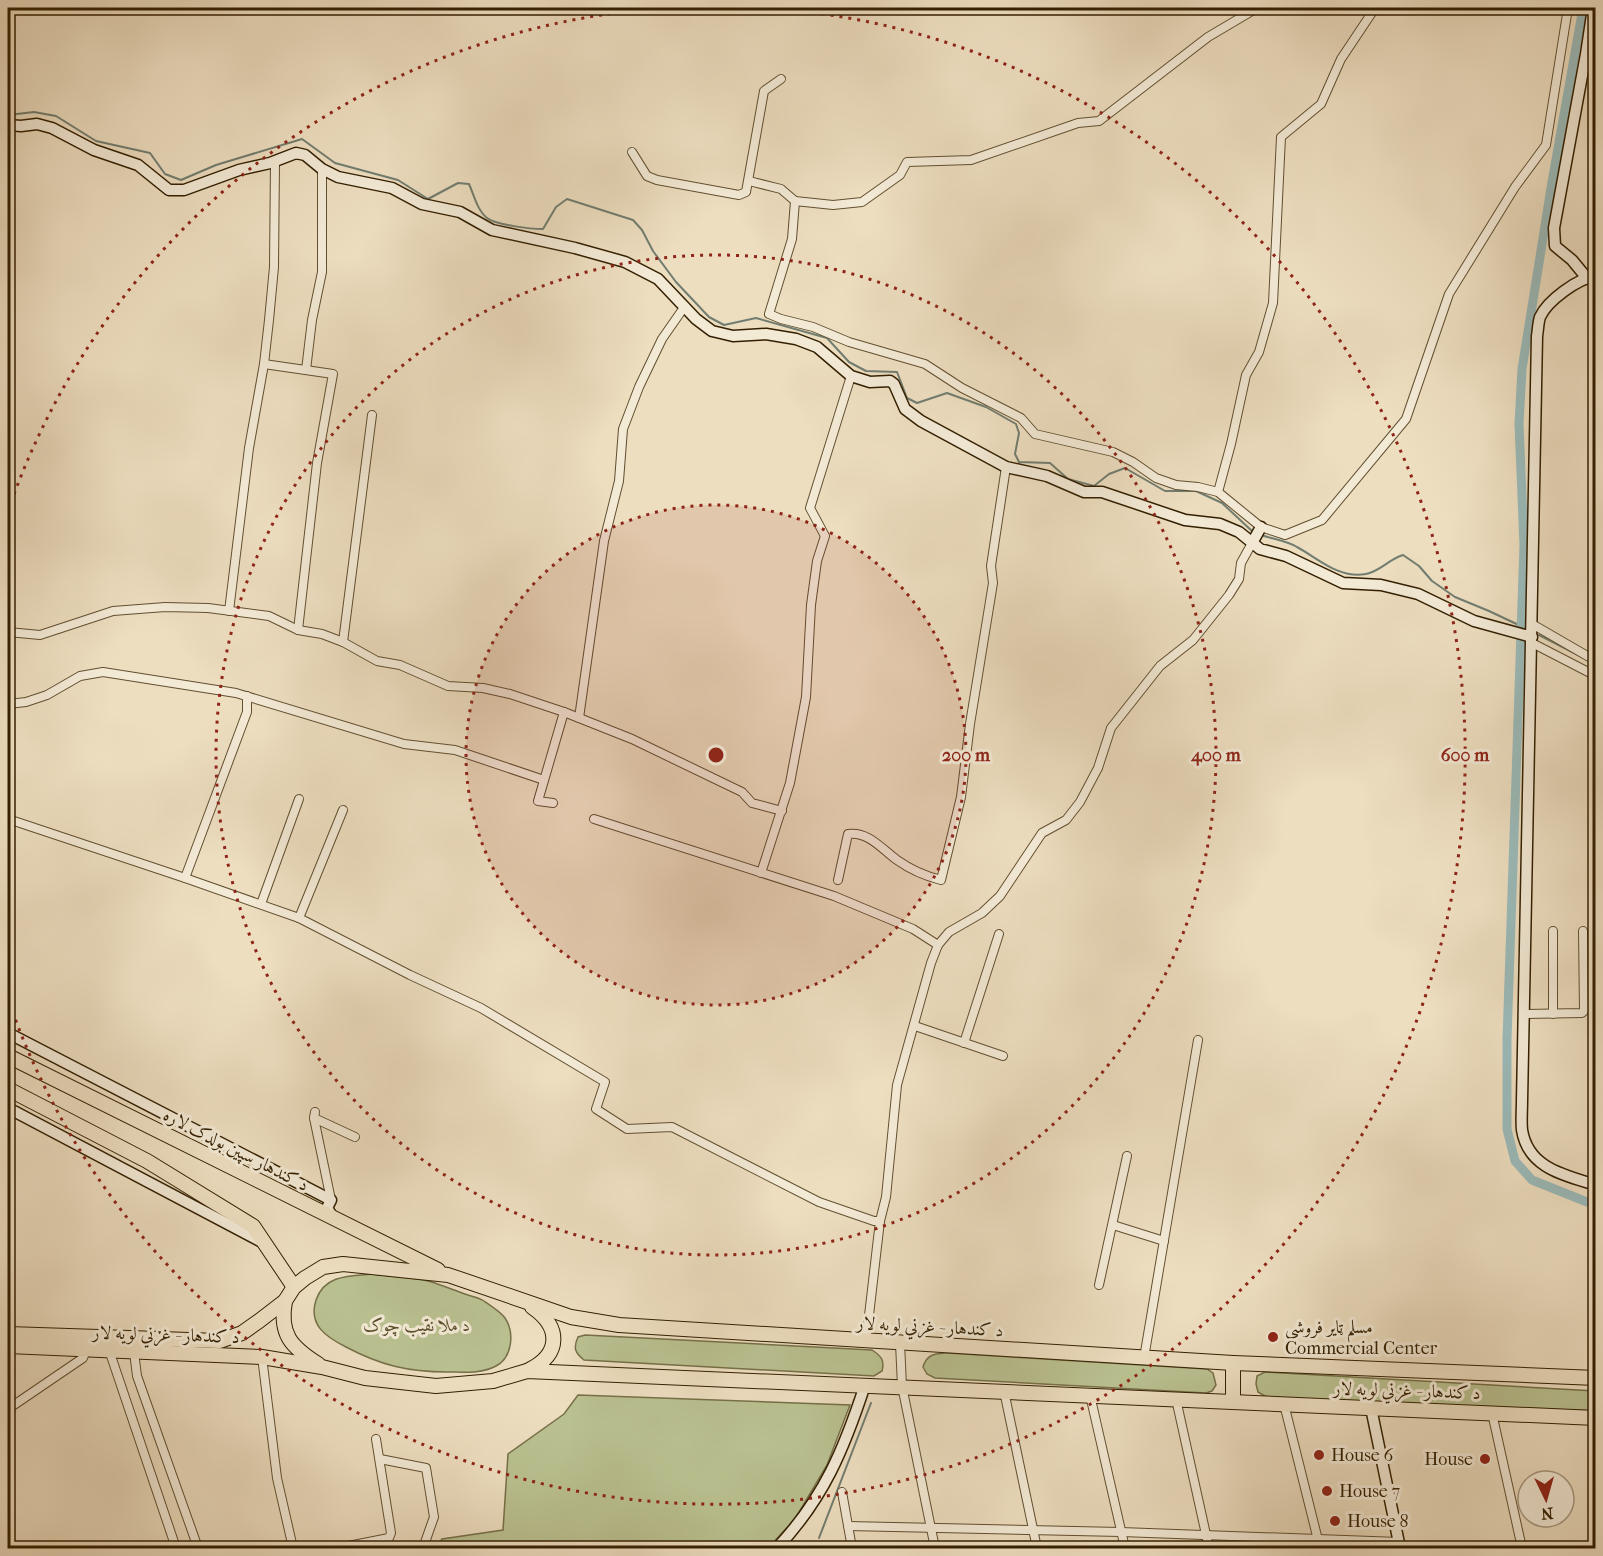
<svg xmlns="http://www.w3.org/2000/svg" width="1603" height="1556" font-family="'IM FELL French Canon',Amiri,serif">
	<style>
		.green { fill: #bac191; stroke: #767048; stroke-width: 1.5 }
		.lines { fill: none; stroke-linecap: round; stroke-linejoin: round }
		.stream { stroke: #717d70; stroke-width: 2 }
		.canal { stroke: #9bbbba; stroke-width: 9 }
		.street-casing { stroke: #624f30; stroke-width: 10 }
		.secondary-casing { stroke: #331f00; stroke-width: 13 }
		.highway-casing { stroke: #331f00; stroke-width: 16 }
		.street { stroke: #f3ead6; stroke-width: 8 }
		.secondary { stroke: #f3ead6; stroke-width: 10 }
		.highway { stroke: #eddec0; stroke-width: 14 }
		.ring { fill: none; stroke: #8f2418; stroke-width: 3; stroke-dasharray: 3 6 }
		.poi-dot { fill: #8f2418; stroke: #f3ead6; stroke-width: 2 }
		.labels { text-anchor: middle; dominant-baseline: central; stroke-width: 6; stroke-linejoin: round; paint-order: stroke }
		.street-label { font-size: 18px; fill: #331f00; stroke: #f3ead6 }
		.park-label { font-size: 18px; font-style: italic; fill: #5c502c; stroke: #f3ead6 }
		.poi-label { font-size: 18px; fill: #331f00; stroke: #f3ead6; text-anchor: start }
		.centre { fill: #8f2418; stroke: #f3ead6; stroke-width: 3 }
		.ring-label { font-size: 18px; text-anchor: middle; font-weight: bold; fill: #8f2418; stroke: #f3ead6; stroke-width: 6; stroke-linejoin: round; paint-order: stroke }
	</style>
	<rect width="100%" height="100%" fill="#eddec0"/>
	<filter id="stains"><feTurbulence type="fractalNoise" baseFrequency=".00333" numOctaves="4"/><feColorMatrix values="0 0 0 0 .2 0 0 0 0 .09 0 0 0 0 .02 0 0 0 .5 -.17"/></filter>
	<radialGradient id="worn" r=".72"><stop offset=".6" stop-color="#630" stop-opacity="0"/><stop offset="1" stop-color="#630" stop-opacity=".3"/></radialGradient>
	<g class="green">
		<path d="M373 1274C391 1277 411 1277 428 1281 439 1284 451 1289 462 1293 469 1296 478 1297 484 1301 490 1305 501 1312 505 1318 515 1333 512 1358 496 1366 481 1374 463 1372 447 1372 408 1372 380 1365 346 1347 326 1337 308 1325 316 1300 325 1274 351 1276 373 1274Z"/>
		<path d="M585 1335 872 1350C881 1356 885 1360 882 1371L874 1376 584 1360C575 1353 573 1348 578 1337Z"/>
		<path d="M947 1353 1207 1369 1213 1373 1216 1385 1212 1391 1206 1393 935 1378 927 1374 923 1367C927 1354 934 1354 947 1353Z"/>
		<polygon points="1265,1372 1595,1391 1595,1411 1268,1398 1258,1392 1256,1384 1257,1376"/>
		<polygon points="578,1395 850,1405 827,1465 795,1519 768,1548 436,1548 442,1539 503,1530 508,1454 564,1414"/>
	</g>
	<g class="lines">
		<g class="stream">
			<path d="M8 115 34 112 56 116 96 141 150 153 165 174 181 180 216 165 302 139 335 163 398 180 428 199 458 183 469 184C474 195 477 210 487 218 496 225 531 229 543 229L556 207 567 199 633 220 642 230 653 251 676 282 709 317 724 325 756 318 827 338 849 362 866 371 897 372 907 398 917 403 947 393 986 407 1016 424 1019 433 1015 454 1019 462 1050 463 1068 479 1094 486 1109 474 1125 468 1165 491H1196L1222 503 1253 532"/>
			<path d="M1261 535C1273 539 1287 541 1297 547 1319 559 1339 579 1366 574 1381 571 1389 559 1403 555L1419 566 1432 581 1455 597 1489 611 1525 628"/>
			<polyline points="1539,635 1582,657"/>
			<polyline points="819,1538 871,1403"/>
		</g>
		<polyline class="canal" points="1583,8 1552,182 1522,369 1519,424 1524,545 1507,1039 1507,1129 1515,1161 1532,1180 1587,1202 1596,1203"/>
		<defs>
			<g id="street">
				<polyline points="632,152 647,176 657,180 739,195 746,192 764,91 781,79"/>
				<polyline points="749,181 781,189 795,201 833,205 862,202 900,175 907,162 971,160 1078,123 1099,121 1208,37 1257,8"/>
				<polyline points="795,201 792,239 769,314 781,319 813,327 849,342 925,364 962,388 1021,418 1035,434 1113,452 1133,462 1156,478 1176,485 1198,487 1218,492 1261,527 1285,535 1322,520 1406,419 1449,294 1515,187 1546,145 1568,8"/>
				<polyline points="264,364 333,374 317,463 298,630"/>
				<polyline points="306,370 312,320 322,272 322,169"/>
				<polyline points="1218,492 1231,444 1246,375 1259,352 1273,303 1281,137 1321,104 1341,59 1375,8"/>
				<polyline points="229,611 249,448 264,364 269,320 274,267 275,161"/>
				<polyline points="1532,624 1596,661"/>
				<polyline points="8,632 40,635 113,611 165,607 208,608 269,616 298,630 322,634 343,642 377,661 400,665 448,686 483,688 510,694 564,712 632,739 742,792 752,803 782,811"/>
				<polyline points="8,640 10,704"/>
				<polyline points="343,642 372,415"/>
				<polyline points="1532,643 1596,676"/>
				<polyline points="8,704 26,702 47,695 80,676 103,672 236,693 404,744 455,750 544,780"/>
				<polyline points="579,718 604,541 619,481 623,429 639,387 662,339 685,306"/>
				<polyline points="553,803 538,801 564,712"/>
				<polyline points="8,819 185,878 299,918 410,975 481,1008 605,1082 596,1109 627,1129 672,1127 819,1202 874,1221 880,1221"/>
				<polyline points="594,819 834,896 913,929 938,945"/>
				<polyline points="761,873 790,783 806,697 811,605 817,561 825,536 810,508 851,376"/>
				<polyline points="185,878 247,712 247,696"/>
				<path d="M838 880 848 834C868 831 882 849 897 860 911 870 925 876 941 880L961 797 970 724 993 583 991 566 1006 467"/>
				<polyline points="261,904 299,799"/>
				<polyline points="299,918 343,810"/>
				<polyline points="1525,1014 1582,1013 1584,1011 1583,931"/>
				<polyline points="1553,1014 1553,931"/>
				<polyline points="915,1026 1003,1056"/>
				<polyline points="964,1043 999,934"/>
				<polyline points="315,1112 314,1118 331,1200"/>
				<polyline points="314,1118 355,1137"/>
				<polyline points="1113,1225 1164,1241"/>
				<polyline points="1099,1285 1127,1156"/>
				<polyline points="866,1341 880,1221 886,1197 897,1085 931,963 938,945 949,932 982,913 1000,896 1042,833 1066,820 1080,802 1098,768 1111,728 1160,666 1193,640 1229,595 1239,579 1241,563 1252,543"/>
				<polyline points="900,1343 902,1386 935,1548"/>
				<polyline points="109,1350 176,1548"/>
				<polyline points="134,1352 137,1376 198,1548"/>
				<polyline points="262,1357 277,1478 293,1548"/>
				<polyline points="1144,1358 1198,1040"/>
				<polyline points="1004,1391 1037,1548"/>
				<polyline points="1090,1395 1125,1548"/>
				<polyline points="1176,1399 1209,1548"/>
				<polyline points="1284,1404 1320,1548"/>
				<polyline points="8,1409 83,1358 86,1350"/>
				<polyline points="1492,1413 1522,1548"/>
				<polyline points="380,1459 426,1468 434,1517 423,1548"/>
				<polyline points="842,1492 852,1548"/>
				<polyline points="848,1526 1121,1532 1399,1542"/>
				<polyline points="338,1548 389,1538 391,1533 376,1439"/>
			</g>
			<g id="secondary">
				<polyline points="8,125 21,126 37,124 52,128 94,150 138,165 169,190 184,190 239,170 270,163 296,153 305,155 322,169 338,177 392,188 422,204 460,212 492,230 575,248 625,262 658,279 696,319 712,331 733,336 766,334 796,339 817,347 851,376 870,382 890,381 894,384 905,409 921,421 1006,467 1047,476 1084,492 1102,492 1185,520 1220,524 1239,532 1260,549 1286,556 1343,583 1381,585 1418,594 1474,621 1532,637"/>
				<path d="M1596 276C1578 278 1547 301 1540 317 1538 323 1538 331 1537 336L1522 1101C1522 1110 1521 1121 1522 1130 1528 1168 1564 1175 1596 1185"/>
				<polyline points="1586,277 1572,260 1555,246 1554,228 1586,54 1593,8"/>
				<polyline points="1252,543 1261,527"/>
				<polyline points="8,1033 331,1200 327,1208 334,1219"/>
				<polyline points="8,1108 262,1242"/>
				<polyline points="1371,1408 1400,1548"/>
				<path d="M777 1548C824 1498 844 1449 865 1385"/>
			</g>
			<g id="highway">
				<polyline points="8,1056 438,1270"/>
				<polyline points="8,1089 147,1161 253,1226 294,1287"/>
				<path d="M285 1301C279 1334 291 1347 318 1364"/>
				<polyline points="8,1334 220,1341 242,1333 259,1321 285,1301 294,1287 305,1278 323,1267 343,1264 448,1275 571,1317 619,1325 1233,1363 1596,1378"/>
				<polyline points="8,1346 262,1357 322,1367 365,1378 436,1386 493,1381 527,1371 1596,1418"/>
				<path d="M529 1370C561 1354 561 1327 532 1307"/>
				<polyline points="1233,1402 1233,1363"/>
			</g>
		</defs>
		<use href="#street" class="street-casing"/>
		<use href="#secondary" class="secondary-casing"/>
		<use href="#highway" class="highway-casing"/>
		<use href="#street" class="street"/>
		<use href="#secondary" class="secondary"/>
		<use href="#highway" class="highway"/>
	</g>
	<circle cx="716" cy="755" r="250" fill="#8f2418" fill-opacity=".12"/>
	<g class="ring">
		<circle cx="716" cy="755" r="250"/>
		<circle cx="716" cy="755" r="500"/>
		<path d="M8 511A749 749 0 0 1 664 8M768 8A749 749 0 1 1 8 999"/>
	</g>
	<g class="poi-dot">
		<circle cx="1273" cy="1337" r="6"/>
		<circle cx="1319" cy="1455" r="6"/>
		<circle cx="1485" cy="1459" r="6"/>
		<circle cx="1327" cy="1491" r="6"/>
		<circle cx="1335" cy="1521" r="6"/>
	</g>
	<g class="labels">
		<g class="street-label">
			<text transform="translate(236 1150) rotate(27)">د کندهار سپین بولدک لاره</text>
			<text transform="translate(930 1327) rotate(3)">د کندهار - غزني لويه لار</text>
			<text transform="translate(166 1335) rotate(2)">د کندهار - غزني لويه لار</text>
			<text transform="translate(1407 1391) rotate(2)">د کندهار - غزني لويه لار</text>
		</g>
		<g class="park-label">
			<text x="417" y="1325">د ملا نقيب چوک</text>
		</g>
		<g class="poi-label">
			<text x="1285" y="1327">مسلم ټایر فروشي<tspan x="1285" dy="21">Commercial Center</tspan></text>
			<text x="1331" y="1455">House 6</text>
			<text x="1473" y="1459" text-anchor="end">House</text>
			<text x="1339" y="1491">House 7</text>
			<text x="1347" y="1521">House 8</text>
		</g>
	</g>
	<circle cx="716" cy="755" r="9" class="centre"/>
	<g class="ring-label">
		<text x="966" y="761">200 m</text>
		<text x="1216" y="761">400 m</text>
		<text x="1465" y="761">600 m</text>
	</g>
	<rect width="1603" height="1556" fill="none" stroke="#eddec0" stroke-width="30"/>
	<rect x="9" y="9" width="1585" height="1538" fill="none" stroke="#331f00" stroke-width="3"/>
	<rect x="15" y="15" width="1573" height="1526" fill="none" stroke="#331f00" stroke-width="1.5"/>
	<g transform="translate(1546 1499) rotate(175)"><circle r="28" fill="#f3ead6" stroke="#a69980" stroke-width="1.5"/>
	<path d="M0-4.5L10 22L0 15L-10 22Z" fill="#8f2418"/>
	<text y="-9" font-size="16" font-weight="bold" text-anchor="middle" fill="#331f00">N</text>
	</g>
	<rect width="100%" height="100%" filter="url(#stains)"/>
	<rect width="100%" height="100%" fill="url(#worn)"/>
</svg>
